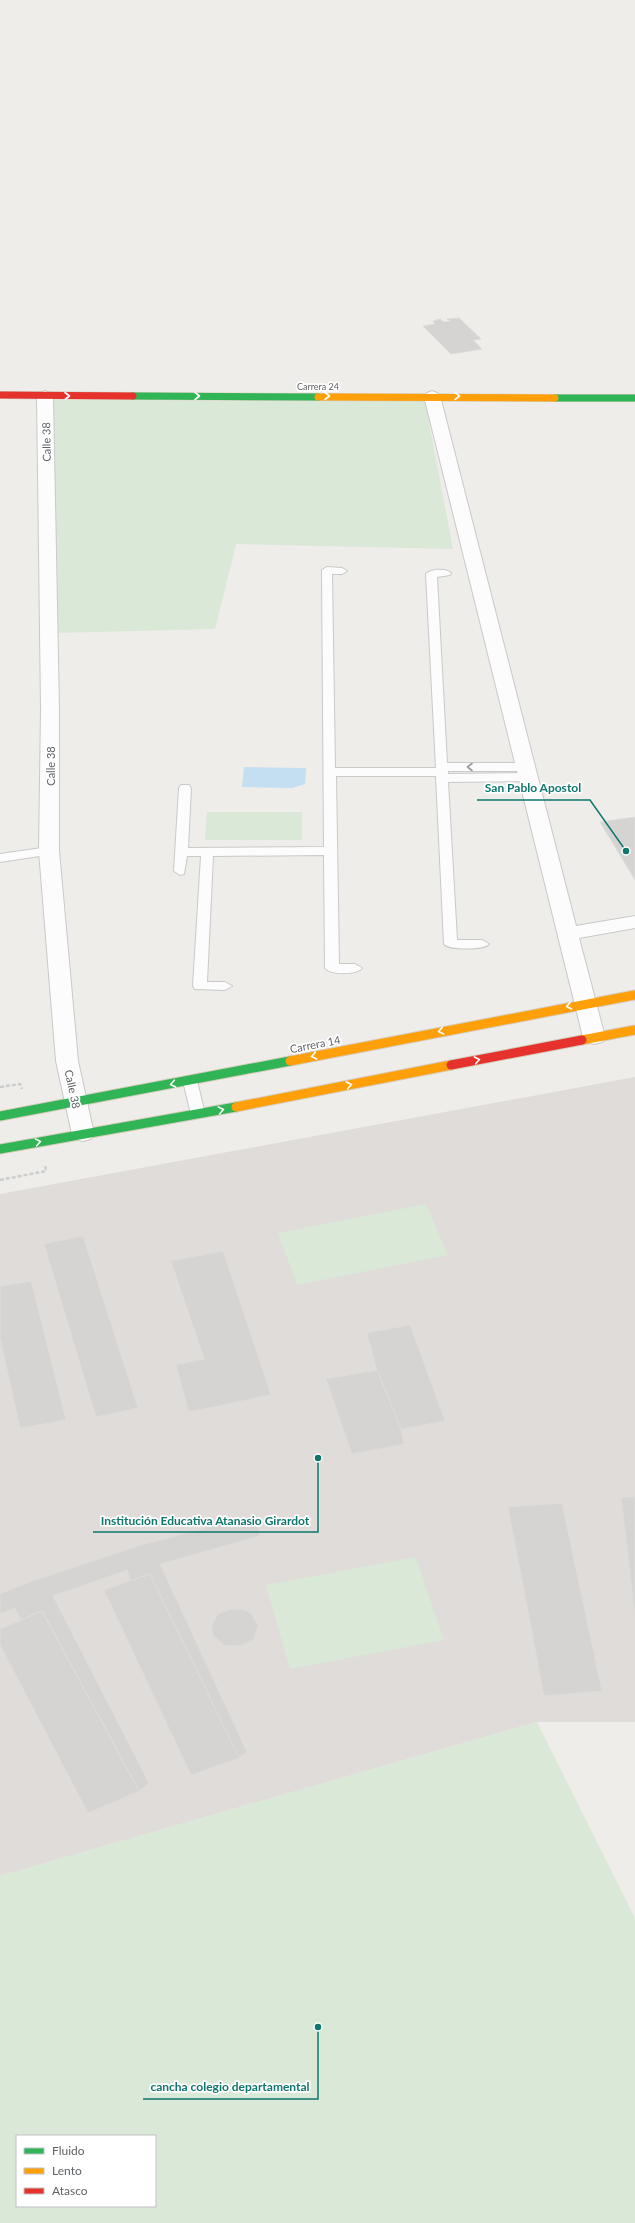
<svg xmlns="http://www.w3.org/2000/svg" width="635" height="2223" font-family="Lato,sans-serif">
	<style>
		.education { fill: #dfdcd9 }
		.green { fill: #dae8d7; fill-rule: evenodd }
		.water { fill: #c4def2 }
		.building { fill: #d6d4d3; stroke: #dedcd9 }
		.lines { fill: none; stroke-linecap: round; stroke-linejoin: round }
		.lane-casing { stroke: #c9c9c9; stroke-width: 2 }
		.street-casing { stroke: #c9c9c9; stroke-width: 2 }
		.fast-far1-casing { stroke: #d4cdbb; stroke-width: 8 }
		.fast-casing { stroke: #d4cdbb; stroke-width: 11 }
		.slow-far1-casing { stroke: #d4cdbb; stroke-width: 8 }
		.slow-casing { stroke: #d4cdbb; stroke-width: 11 }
		.jam-far1-casing { stroke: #d4cdbb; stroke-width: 8 }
		.jam-casing { stroke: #d4cdbb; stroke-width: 11 }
		.path { stroke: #cbcecc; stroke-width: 2.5; stroke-dasharray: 4 2; stroke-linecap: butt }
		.lane { fill: #fdfcfc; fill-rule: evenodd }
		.street { fill: #fdfcfc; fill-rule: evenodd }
		.fast-far1 { stroke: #30b455; stroke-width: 7 }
		.fast { stroke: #30b455; stroke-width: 9 }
		.slow-far1 { stroke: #ff9f0a; stroke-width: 7 }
		.slow { stroke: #ff9f0a; stroke-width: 9 }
		.jam-far1 { stroke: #e5322d; stroke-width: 7 }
		.jam { stroke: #e5322d; stroke-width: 9 }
		.oneway { stroke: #fff }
		.oneway2 { stroke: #97999b }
		.labels { text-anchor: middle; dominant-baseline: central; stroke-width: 3.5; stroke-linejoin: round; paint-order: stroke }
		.far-street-label { font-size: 9px; fill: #606367; stroke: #fff }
		.street-label { font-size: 11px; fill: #606367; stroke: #fff }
		.leader { fill: none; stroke: #0f766e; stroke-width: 1.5 }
		.callout-dot { fill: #0f766e; stroke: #fff; stroke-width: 1.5 }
		.callout-label { font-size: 12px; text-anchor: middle; font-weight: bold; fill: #0f766e; stroke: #fff; stroke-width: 3.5; stroke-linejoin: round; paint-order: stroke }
	</style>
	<rect width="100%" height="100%" fill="#efedea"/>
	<polygon class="education" points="635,1077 635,1722 537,1722 0,1876 0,1194"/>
	<g class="green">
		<polygon points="53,400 425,401 453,549 236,544 215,629 56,633"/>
		<polygon points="207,812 302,812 302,840 205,840"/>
		<polygon points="426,1204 448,1255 297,1285 278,1233"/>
		<polygon points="416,1557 444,1640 290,1669 266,1585"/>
		<path d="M537 1722 635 1918V2223H0V1876ZM17 2136H155V2206H17Z"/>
	</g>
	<polygon class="water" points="244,767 306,768 305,784 292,788 242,787"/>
	<g class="building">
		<polygon points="459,318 481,339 473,340 482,349 451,354 423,326 435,324 433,321 440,319 444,322 451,321 447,319"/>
		<polygon points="635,817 635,880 600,822"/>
		<polygon points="83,1236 138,1408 96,1417 44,1244"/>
		<polygon points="223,1251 271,1395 189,1412 176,1365 204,1359 171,1261"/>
		<polygon points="31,1281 66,1420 20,1428 0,1338 0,1286"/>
		<polygon points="410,1325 445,1421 401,1429 377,1370 367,1333"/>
		<polygon points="377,1370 401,1429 404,1444 352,1454 326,1379"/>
		<polygon points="621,1497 635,1497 635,1616"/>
		<polygon points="562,1503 602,1691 544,1696 508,1507"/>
		<polygon points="255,1515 260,1536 160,1564 247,1752 239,1758 150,1574 131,1581 127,1570 53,1596 149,1783 139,1791 42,1611 21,1620 15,1608 0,1614 0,1594 29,1582 145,1544"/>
		<polygon points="150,1574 239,1758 191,1775 104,1590"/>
		<polygon points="150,1574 239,1758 191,1775 104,1590"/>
		<polygon points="231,1609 245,1610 252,1614 258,1626 254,1639 240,1646 224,1645 214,1636 212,1631 212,1625 218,1614"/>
		<polygon points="42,1611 139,1791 88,1813 0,1645 0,1629"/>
		<polygon points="42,1611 139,1791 88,1813 0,1645 0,1629"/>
	</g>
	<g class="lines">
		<defs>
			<g id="lane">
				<path d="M327 567 342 568 347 571 342 574H332L335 768H436L426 574C430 569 446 568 451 573L450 575 437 577 447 763H527L533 767 527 771H448V774L529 773 535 777 529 781 448 782 457 940H482L489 944C484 950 449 950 444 944L436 776H336L339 964H355L362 968C357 975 330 975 325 968L324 855 213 856 207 982H225L232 986 225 990 195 989 193 986 201 856H187L184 874 180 875 174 871 179 788 181 785H189L191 788 188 848 324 847 322 570Z"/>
				<polygon points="49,847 53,848 55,851 53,854 0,862 0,854"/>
				<polygon points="190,1076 195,1078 197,1081 205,1114 203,1117 193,1117 191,1114 183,1081 185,1078"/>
			</g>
			<g id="street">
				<polygon points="45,391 50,393 53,396 59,709 59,851 78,1061 94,1134 91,1139 83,1141 75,1139 72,1134 56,1061 39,851 41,709 37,396 40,393"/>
				<polygon points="432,391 437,393 440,396 576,926 635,916 635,928 579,938 605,1037 602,1042 594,1044 586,1042 583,1037 424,396 427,393"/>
			</g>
			<g id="fast-far1">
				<polyline points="133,396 318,397"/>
				<polyline points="555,398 635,398"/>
			</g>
			<g id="fast">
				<polyline points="0,1116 290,1061"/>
				<polyline points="0,1149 236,1107"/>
			</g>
			<polyline id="slow-far1" points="318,397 555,398"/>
			<g id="slow">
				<polyline points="582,1040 635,1030"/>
				<polyline points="290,1061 635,995"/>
				<polyline points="236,1107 451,1065"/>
			</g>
			<polyline id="jam-far1" points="0,395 133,396"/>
			<polyline id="jam" points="451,1065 582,1040"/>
		</defs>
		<use href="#lane" class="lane-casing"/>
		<use href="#street" class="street-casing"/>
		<use href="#fast-far1" class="fast-far1-casing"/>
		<use href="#fast" class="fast-casing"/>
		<use href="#slow-far1" class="slow-far1-casing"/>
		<use href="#slow" class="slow-casing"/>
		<use href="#jam-far1" class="jam-far1-casing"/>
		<use href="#jam" class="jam-casing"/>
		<g class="path">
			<polyline points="0,1087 20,1084 22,1089"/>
			<polyline points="0,1180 46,1171 45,1165"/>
		</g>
		<use href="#lane" class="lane"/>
		<use href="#street" class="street"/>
		<use href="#fast-far1" class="fast-far1"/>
		<use href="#fast" class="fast"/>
		<use href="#slow-far1" class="slow-far1"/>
		<use href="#slow" class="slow"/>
		<use href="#jam-far1" class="jam-far1"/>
		<use href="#jam" class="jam"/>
	</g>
	<defs><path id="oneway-chevron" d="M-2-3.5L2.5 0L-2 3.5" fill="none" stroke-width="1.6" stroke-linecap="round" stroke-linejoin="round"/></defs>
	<g class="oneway">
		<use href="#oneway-chevron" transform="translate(67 396)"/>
		<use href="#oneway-chevron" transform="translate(197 396)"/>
		<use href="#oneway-chevron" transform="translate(327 396)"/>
		<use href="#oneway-chevron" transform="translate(457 396)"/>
		<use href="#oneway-chevron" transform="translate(569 1006) rotate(169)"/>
		<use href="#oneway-chevron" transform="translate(441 1031) rotate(169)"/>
		<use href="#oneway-chevron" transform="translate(314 1056) rotate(169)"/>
		<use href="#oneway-chevron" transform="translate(477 1060) rotate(-11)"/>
		<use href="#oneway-chevron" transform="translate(173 1084) rotate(169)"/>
		<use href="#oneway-chevron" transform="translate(349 1085) rotate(-11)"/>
		<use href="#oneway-chevron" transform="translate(221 1110) rotate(-11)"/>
		<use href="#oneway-chevron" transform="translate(38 1142) rotate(-10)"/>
	</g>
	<use class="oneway2" href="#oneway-chevron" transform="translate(470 767) rotate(-180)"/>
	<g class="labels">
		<g class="far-street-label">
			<text x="318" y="386">Carrera 24</text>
		</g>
		<g class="street-label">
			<text transform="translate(46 442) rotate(-91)">Calle 38</text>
			<text transform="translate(50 766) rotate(-90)">Calle 38</text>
			<text transform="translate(315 1044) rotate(-11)">Carrera 14</text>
			<text transform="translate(73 1089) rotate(78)">Calle 38</text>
		</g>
	</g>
	<path class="leader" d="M626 851L590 800H477M318 1458L318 1532H93M318 2027L318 2099H143"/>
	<g class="callout-dot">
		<circle cx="626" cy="851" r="4"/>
		<circle cx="318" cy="1458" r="4"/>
		<circle cx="318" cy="2027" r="4"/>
	</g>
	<g class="callout-label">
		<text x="533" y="792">San Pablo Apostol</text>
		<text x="205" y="1525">Institución Educativa Atanasio Girardot</text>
		<text x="230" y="2091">cancha colegio departamental</text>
	</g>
	<rect x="16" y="2135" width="140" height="72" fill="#ffffff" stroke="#bfc1c2"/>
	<rect x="24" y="2148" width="20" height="6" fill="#30b455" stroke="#bfc1c2"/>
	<text x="52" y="2155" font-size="12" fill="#606367">Fluido</text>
	<rect x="24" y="2168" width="20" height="6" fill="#ff9f0a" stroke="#bfc1c2"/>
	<text x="52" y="2175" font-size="12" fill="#606367">Lento</text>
	<rect x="24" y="2188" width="20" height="6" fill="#e5322d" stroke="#bfc1c2"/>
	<text x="52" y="2195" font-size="12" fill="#606367">Atasco</text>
</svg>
